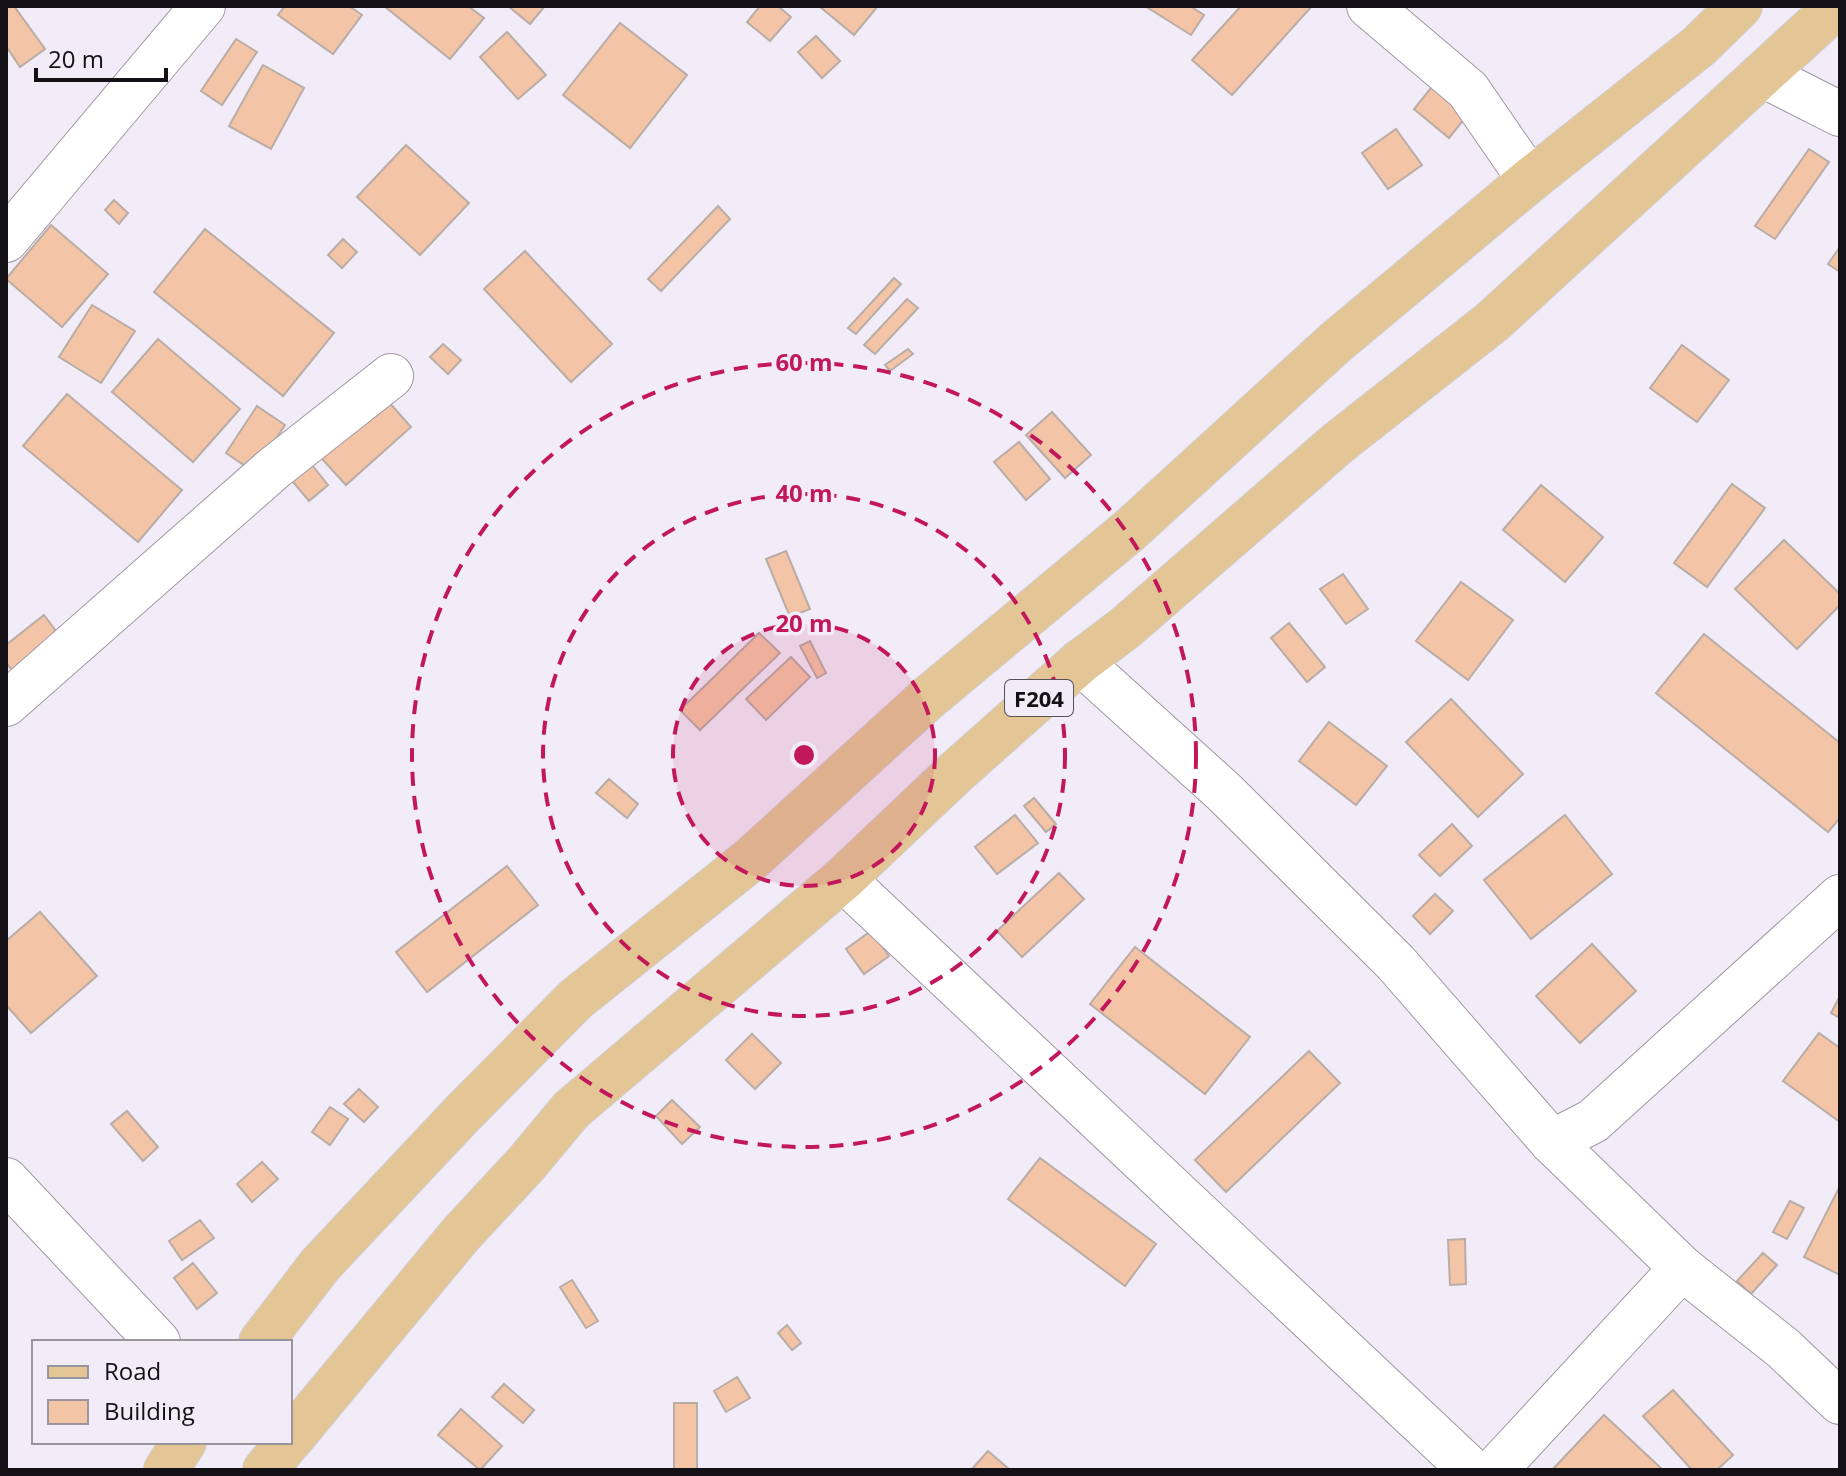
<svg xmlns="http://www.w3.org/2000/svg" width="1846" height="1476" font-family="'Open Sans',sans-serif">
	<style>
		.building { fill: #f4c4a7; stroke: #b9ada6; stroke-width: 2 }
		.lines { fill: none; stroke-linecap: round; stroke-linejoin: round }
		.minor-casing { stroke: #9f98a4; stroke-width: 46 }
		.major-casing { stroke: #d0cfd0; stroke-width: 46 }
		.minor { stroke: #fff; stroke-width: 44 }
		.major { stroke: #e3c596; stroke-width: 44 }
		.ring { fill: none; stroke: #c2185b; stroke-width: 4; stroke-dasharray: 14 10 }
		.labels { text-anchor: middle; dominant-baseline: central; stroke-width: 7; stroke-linejoin: round; paint-order: stroke }
		.shield { fill: #f2ebf8; stroke: #565259; stroke-width: 2 }
		.shield-label { font-size: 22px; font-weight: bold; fill: #131115 }
		.centre { fill: #c2185b; stroke: #f2ebf8; stroke-width: 4 }
		.ring-label { font-size: 24px; text-anchor: middle; font-weight: bold; fill: #c2185b; stroke: #f2ebf8; stroke-width: 7; stroke-linejoin: round; paint-order: stroke }
	</style>
	<rect width="100%" height="100%" fill="#f2ebf8"/>
	<g class="building">
		<polygon points="6,6 14,6 45,49 20,67 6,46"/>
		<polygon points="285,6 349,6 362,15 333,54 278,15"/>
		<polygon points="384,6 468,6 484,18 450,59"/>
		<polygon points="508,6 545,6 530,24"/>
		<polygon points="760,6 778,6 791,17 770,41 747,22"/>
		<polygon points="819,6 878,6 854,35"/>
		<polygon points="1145,6 1190,6 1204,15 1191,35"/>
		<polygon points="1241,6 1312,6 1232,95 1192,60"/>
		<polygon points="620,23 687,75 630,148 563,95"/>
		<polygon points="507,32 546,75 518,99 480,57"/>
		<polygon points="816,36 840,61 822,78 798,52"/>
		<polygon points="236,39 257,52 222,105 201,91"/>
		<polygon points="263,65 304,88 271,149 229,126"/>
		<polygon points="1435,83 1470,112 1449,138 1414,109"/>
		<polygon points="1396,129 1422,165 1388,189 1362,153"/>
		<polygon points="406,145 469,203 420,255 357,197"/>
		<polygon points="1809,149 1829,162 1775,239 1755,226"/>
		<polygon points="114,200 128,213 119,224 105,210"/>
		<polygon points="718,206 730,219 661,291 648,279"/>
		<polygon points="51,225 108,274 62,327 6,279"/>
		<polygon points="205,229 334,333 283,396 154,292"/>
		<polygon points="343,239 357,252 342,268 328,255"/>
		<polygon points="1840,247 1840,272 1828,264"/>
		<polygon points="525,251 612,344 571,382 484,289"/>
		<polygon points="894,278 901,284 856,334 848,328"/>
		<polygon points="907,299 918,308 875,354 864,345"/>
		<polygon points="92,305 135,331 101,383 59,357"/>
		<polygon points="158,339 240,409 193,462 112,392"/>
		<polygon points="443,344 461,360 448,374 430,357"/>
		<polygon points="1682,345 1729,380 1697,422 1650,388"/>
		<polygon points="908,349 913,354 890,371 885,365"/>
		<polygon points="379,391 411,427 346,485 313,449"/>
		<polygon points="67,394 182,490 138,542 23,446"/>
		<polygon points="257,406 285,425 254,472 226,453"/>
		<polygon points="1052,412 1091,455 1065,478 1026,435"/>
		<polygon points="1019,442 1050,479 1026,500 994,462"/>
		<polygon points="308,460 328,485 309,501 288,476"/>
		<polygon points="1732,484 1765,508 1707,587 1674,563"/>
		<polygon points="1541,485 1603,537 1565,582 1503,530"/>
		<polygon points="1784,540 1840,594 1840,605 1797,649 1735,589"/>
		<polygon points="786,551 810,609 790,617 766,559"/>
		<polygon points="1343,574 1368,609 1346,624 1320,589"/>
		<polygon points="1461,582 1513,620 1468,680 1416,641"/>
		<polygon points="44,615 59,635 13,671 6,663 6,645"/>
		<polygon points="1289,623 1325,667 1307,682 1271,638"/>
		<polygon points="759,633 780,653 700,730 680,710"/>
		<polygon points="1704,634 1840,743 1840,818 1828,832 1656,693"/>
		<polygon points="810,641 826,673 817,678 800,646"/>
		<polygon points="791,657 810,677 766,720 746,699"/>
		<polygon points="1451,699 1523,774 1478,817 1406,742"/>
		<polygon points="1329,722 1387,766 1356,805 1299,761"/>
		<polygon points="609,779 638,804 627,818 596,793"/>
		<polygon points="1034,798 1056,824 1046,832 1024,806"/>
		<polygon points="1015,815 1038,843 997,874 975,847"/>
		<polygon points="1565,815 1612,874 1531,939 1484,880"/>
		<polygon points="1452,824 1472,846 1440,876 1419,855"/>
		<polygon points="507,866 538,905 427,992 396,952"/>
		<polygon points="1059,873 1084,899 1022,957 997,931"/>
		<polygon points="1435,894 1453,911 1430,934 1413,916"/>
		<polygon points="40,912 97,976 31,1033 6,1005 6,941"/>
		<polygon points="871,931 889,956 864,974 846,949"/>
		<polygon points="1592,944 1636,991 1580,1043 1536,996"/>
		<polygon points="1135,947 1250,1037 1205,1094 1090,1004"/>
		<polygon points="1840,996 1840,1018 1831,1013"/>
		<polygon points="1819,1033 1840,1048 1840,1122 1783,1081"/>
		<polygon points="752,1034 781,1063 755,1089 726,1060"/>
		<polygon points="1309,1051 1340,1083 1226,1192 1195,1160"/>
		<polygon points="359,1089 378,1107 364,1122 344,1104"/>
		<polygon points="672,1100 700,1127 682,1144 656,1116"/>
		<polygon points="330,1107 348,1119 330,1145 312,1132"/>
		<polygon points="127,1111 158,1147 143,1161 111,1124"/>
		<polygon points="1040,1158 1156,1244 1125,1286 1008,1199"/>
		<polygon points="262,1162 278,1179 252,1202 237,1184"/>
		<polygon points="1840,1186 1840,1275 1804,1257"/>
		<polygon points="1790,1201 1804,1208 1787,1239 1773,1232"/>
		<polygon points="200,1220 214,1238 182,1260 169,1241"/>
		<polygon points="1465,1239 1466,1284 1450,1285 1448,1240"/>
		<polygon points="1763,1253 1777,1265 1751,1294 1737,1281"/>
		<polygon points="193,1263 217,1293 197,1309 174,1278"/>
		<polygon points="572,1280 598,1321 586,1328 560,1287"/>
		<polygon points="787,1325 801,1343 792,1350 778,1333"/>
		<polygon points="737,1377 750,1398 726,1412 714,1391"/>
		<polygon points="504,1384 534,1410 523,1423 492,1397"/>
		<polygon points="1673,1390 1733,1455 1717,1470 1692,1470 1643,1416"/>
		<rect x="674" y="1403" width="23" height="67"/>
		<polygon points="461,1409 502,1446 480,1470 438,1435"/>
		<polygon points="1604,1415 1663,1470 1552,1470"/>
		<polygon points="988,1451 1010,1470 971,1470"/>
	</g>
	<g class="lines">
		<defs>
			<g id="minor">
				<polyline points="1369,6 1468,90 1530,180"/>
				<polyline points="1763,75 1840,114"/>
				<polyline points="6,240 203,6"/>
				<polyline points="1080,662 1224,792 1396,963 1552,1142 1682,1268 1783,1348 1840,1402"/>
				<polyline points="6,704 273,469 391,376"/>
				<polyline points="843,879 1471,1470"/>
				<polyline points="1552,1142 1593,1121 1840,897"/>
				<polyline points="6,1180 158,1342"/>
				<polyline points="1495,1470 1682,1268"/>
			</g>
			<g id="major">
				<polyline points="261,1342 320,1265 462,1114 576,999 750,860 928,698 1130,530 1336,342 1530,180 1699,46 1740,6"/>
				<polyline points="290,1440 461,1234 526,1164 571,1110 843,879 956,772 1080,662 1125,628 1338,443 1492,322 1837,6"/>
				<polyline points="166,1470 184,1442"/>
				<polyline points="265,1470 288,1442"/>
			</g>
		</defs>
		<use href="#minor" class="minor-casing"/>
		<use href="#major" class="major-casing"/>
		<use href="#minor" class="minor"/>
		<use href="#major" class="major"/>
	</g>
	<circle cx="804" cy="755" r="131" fill="#c2185b" fill-opacity=".12"/>
	<g class="ring">
		<circle cx="804" cy="755" r="131"/>
		<circle cx="804" cy="755" r="261"/>
		<circle cx="804" cy="755" r="392"/>
	</g>
	<g class="labels">
		<rect class="shield" x="1005" y="680" width="68" height="36" rx="6"/>
		<g class="shield-label">
			<text x="1039" y="698">F204</text>
		</g>
	</g>
	<circle cx="804" cy="755" r="12" class="centre"/>
	<g class="ring-label">
		<text x="804" y="371">60 m</text>
		<text x="804" y="502">40 m</text>
		<text x="804" y="632">20 m</text>
	</g>
	<rect width="1846" height="1476" fill="none" stroke="#131115" stroke-width="16"/>
	<rect x="32" y="1340" width="260" height="104" fill="#f2ebf8" stroke="#99949d" stroke-width="2"/>
	<rect x="48" y="1366" width="40" height="12" fill="#e3c596" stroke="#99949d" stroke-width="2"/>
	<text x="104" y="1380" font-size="24" fill="#131115">Road</text>
	<rect x="48" y="1400" width="40" height="24" fill="#f4c4a7" stroke="#99949d" stroke-width="2"/>
	<text x="104" y="1420" font-size="24" fill="#131115">Building</text>
	<path d="M36 68v12h130v-12" fill="none" stroke="#131115" stroke-width="4"/>
	<text x="48" y="68" font-size="24" fill="#131115" stroke="#f2ebf8" stroke-width="6" paint-order="stroke">20 m</text>
</svg>
